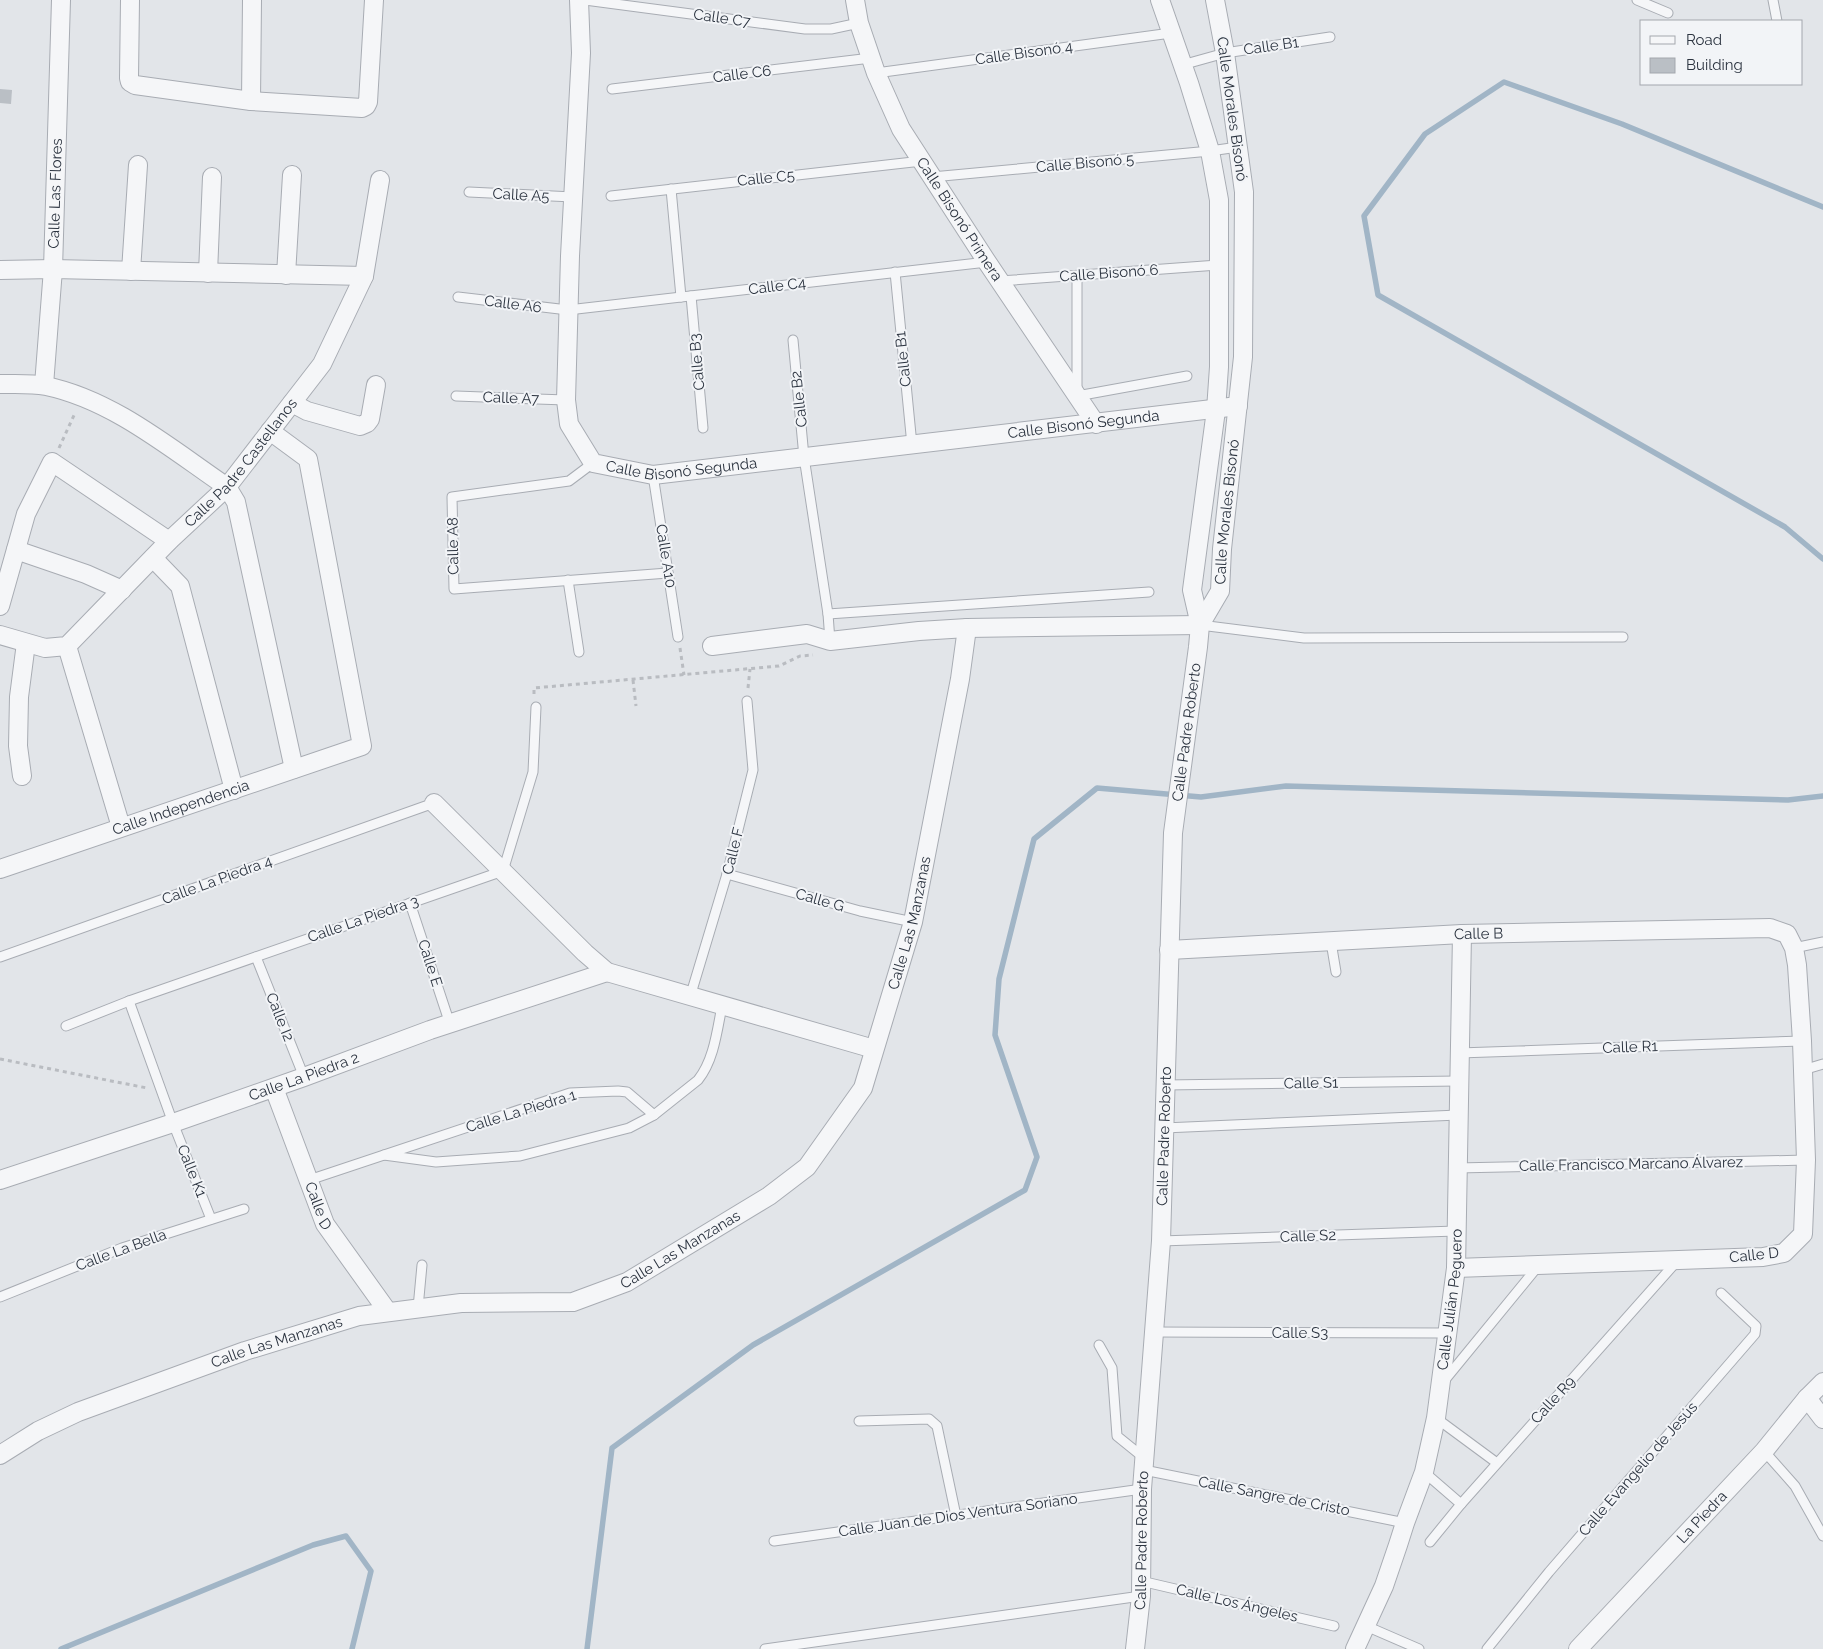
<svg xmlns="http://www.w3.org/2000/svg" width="1823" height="1649" font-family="Raleway,sans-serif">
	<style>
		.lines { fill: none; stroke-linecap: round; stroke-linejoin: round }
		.stream { stroke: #a1b5c6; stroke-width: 5.5 }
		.building { fill: #babfc5 }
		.lane-casing { stroke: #a8acb3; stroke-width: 11 }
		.street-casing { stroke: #a8acb3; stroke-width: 20 }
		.path { stroke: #b9bcc1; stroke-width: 3; stroke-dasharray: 4 4; stroke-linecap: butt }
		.lane { stroke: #f5f6f8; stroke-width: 9 }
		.street { stroke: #f5f6f8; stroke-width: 18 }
		.labels { text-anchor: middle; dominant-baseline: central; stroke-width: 4; stroke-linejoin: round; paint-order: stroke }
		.street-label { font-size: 15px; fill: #2c3440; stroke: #f2f4f7 }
	</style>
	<rect width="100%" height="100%" fill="#e2e5e9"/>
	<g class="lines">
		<g class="stream">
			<polyline points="1823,207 1622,124 1504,82 1425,134 1364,216 1378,295 1785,527 1823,559"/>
			<polyline points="61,1649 313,1545 346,1536 371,1571 352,1649"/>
			<polyline points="587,1649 612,1448 753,1345 1025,1190 1037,1157 995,1035 999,979 1034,839 1097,788 1201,797 1286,786 1788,800 1823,796"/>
		</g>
	</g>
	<polygon class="building" points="0,89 12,90 11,104 0,103"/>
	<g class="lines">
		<defs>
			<g id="lane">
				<polyline points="585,0 805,29 831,29 859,23"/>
				<polyline points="1637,0 1668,13"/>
				<polyline points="1773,0 1777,21"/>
				<polyline points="1182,65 1225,53 1330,37"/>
				<polyline points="876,73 1171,33"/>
				<polyline points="612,89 871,58"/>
				<polyline points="932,177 1210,151 1238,147"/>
				<polyline points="671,189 681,297"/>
				<polyline points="469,192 573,197"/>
				<polyline points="611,196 922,161"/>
				<polyline points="895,272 912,445"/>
				<polyline points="1077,276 1077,396 1187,376"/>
				<polyline points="1000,281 1218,265"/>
				<polyline points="691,296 703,428"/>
				<polyline points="458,297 568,310 987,262"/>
				<polyline points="793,340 804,457 828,614 830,641"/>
				<polyline points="456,396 566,400"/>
				<polyline points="593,463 569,481 452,497 454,589 668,573"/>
				<polyline points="653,475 678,637"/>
				<polyline points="568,580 579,652"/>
				<polyline points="828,614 1149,592"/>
				<polyline points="1200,625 1304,638 1623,637"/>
				<polyline points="727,874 860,911 913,922"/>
				<polyline points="410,903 450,1024"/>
				<polyline points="1331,942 1336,972"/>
				<polyline points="1794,948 1823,942"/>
				<polyline points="0,957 434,803"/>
				<polyline points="256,957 304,1077"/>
				<polyline points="690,997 727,874 753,770 747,701"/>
				<polyline points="129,1001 173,1123 211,1219"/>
				<polyline points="66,1026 129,1001 503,871 533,772 536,707"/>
				<polyline points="1459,1053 1802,1041"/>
				<polyline points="1803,1070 1823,1064"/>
				<polyline points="1165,1085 1458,1081"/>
				<polyline points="1164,1128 1458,1115"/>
				<path d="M384 1155 436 1162 520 1156 629 1128 654 1115 698 1080C714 1060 717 1031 722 1006"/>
				<polyline points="1457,1168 1806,1160"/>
				<polyline points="309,1180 570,1093 618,1091 627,1092 654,1115"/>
				<polyline points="1161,1241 1456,1231"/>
				<polyline points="0,1297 122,1248 244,1209"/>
				<polyline points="418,1308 422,1265"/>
				<polyline points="1155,1332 1446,1333"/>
				<polyline points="1099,1345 1112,1368 1117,1436 1138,1453 1145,1453"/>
				<polyline points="1444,1381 1539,1265"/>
				<polyline points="1436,1418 1497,1463"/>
				<polyline points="859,1421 929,1419 937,1426 956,1516"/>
				<polyline points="1764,1451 1795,1486 1823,1536"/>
				<polyline points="1144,1470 1405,1523"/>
				<polyline points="1424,1472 1461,1504"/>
				<polyline points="774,1541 1142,1489"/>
				<polyline points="1430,1542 1461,1504 1678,1260"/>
				<polyline points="1141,1581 1334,1626"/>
				<polyline points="1366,1626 1419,1649"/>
				<polyline points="765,1649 1141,1596"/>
				<polyline points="1487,1649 1549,1572 1755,1334 1756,1326 1721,1293"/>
			</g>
			<g id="street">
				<polyline points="130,0 129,78 130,82 135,85 251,101 362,108 366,106 368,102 374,0"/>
				<path id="s1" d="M579 0 581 53 570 256 566 400 569 424 593 463 653 475 1238 406"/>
				<path id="s2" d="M855 0 859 23 876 73 901 129 987 262 1096 424"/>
				<polyline points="251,101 252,0"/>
				<polyline points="0,270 53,269 364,276"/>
				<polyline points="131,271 138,165"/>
				<polyline points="208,273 212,177"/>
				<polyline points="286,275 292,175"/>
				<path d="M0 384C15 384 31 383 46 386 113 400 171 449 227 487L236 502 294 769"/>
				<path id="s3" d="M44 385 53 269 61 0"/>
				<polyline points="292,403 307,411 360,426 367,423 370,419 376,385"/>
				<polyline points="16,550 86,574 122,590"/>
				<polyline points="153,558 180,586 234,790"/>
				<polyline points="0,606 26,514 52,462 169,541"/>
				<path id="s4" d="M1200 625 1220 591 1222 549 1243 357 1244 192 1225 53 1215 0"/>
				<path id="s5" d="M0 635 45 648 67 646 169 541 227 487 322 364 364 276 380 180"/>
				<polyline points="67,646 121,827"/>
				<polyline points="712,646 807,634 830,641 919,631 967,628 1200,625"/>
				<polyline points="22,776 18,746 19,697 26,643"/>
				<polyline points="434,803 585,953 607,972 874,1049"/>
				<path id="s6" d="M0 869 362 746 308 459 270 431"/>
				<path id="s7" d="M1169 950 1462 934 1770 928 1787 934 1794 948 1797 965 1802 1041 1806 1160 1803 1234 1784 1253 1763 1257 1456 1268"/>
				<path id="s8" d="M274 1088 325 1224 388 1312"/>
				<path id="s9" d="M0 1180 173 1123 304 1077 430 1030 607 972"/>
				<polyline points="1807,1398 1823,1419"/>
				<path id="s10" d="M0 1455 38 1431 78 1412 245 1351 359 1316 461 1303 573 1302 627 1282 769 1196 807 1167 863 1088 913 922 960 679 967 628"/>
				<path id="s11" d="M1135 1649 1141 1596 1142 1489 1161 1241 1173 833 1198 647 1200 625 1192 590 1216 410 1219 367V200L1210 151 1189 83 1160 0"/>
				<path id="s12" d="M1355 1649 1384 1586 1398 1545 1405 1523 1424 1472 1436 1418 1456 1268 1462 934"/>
				<path id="s13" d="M1578 1649 1764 1451 1807 1398 1823 1382"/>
			</g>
		</defs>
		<use href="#lane" class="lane-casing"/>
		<use href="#street" class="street-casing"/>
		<g class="path">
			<polyline points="59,448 75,413"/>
			<polyline points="680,648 684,675"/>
			<polyline points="633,680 636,706"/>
			<polyline points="748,688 750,669"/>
			<polyline points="534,694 534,688 779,666 800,656 813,655"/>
			<polyline points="0,1059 147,1088"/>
		</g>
		<use href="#lane" class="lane"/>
		<use href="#street" class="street"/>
	</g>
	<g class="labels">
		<g class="street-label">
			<text transform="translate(722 18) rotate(8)">Calle C7</text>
			<text transform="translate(1271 46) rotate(-8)">Calle B1</text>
			<text transform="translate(1024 53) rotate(-8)">Calle Bisonó 4</text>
			<text transform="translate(742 74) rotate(-7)">Calle C6</text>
			<text transform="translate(1232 109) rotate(82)">Calle Morales Bisonó</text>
			<text transform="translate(1085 163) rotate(-5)">Calle Bisonó 5</text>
			<text transform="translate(766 178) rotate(-6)">Calle C5</text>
			<text stroke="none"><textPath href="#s3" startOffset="192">Calle Las Flores</textPath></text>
			<text transform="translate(521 195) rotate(3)">Calle A5</text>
			<text stroke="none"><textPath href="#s2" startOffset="245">Calle Bisonó Primera</textPath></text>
			<text transform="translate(1109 273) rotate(-4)">Calle Bisonó 6</text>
			<text transform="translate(777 286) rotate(-7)">Calle C4</text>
			<text transform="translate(513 304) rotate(7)">Calle A6</text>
			<text transform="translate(903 359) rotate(-96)">Calle B1</text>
			<text transform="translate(697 362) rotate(-95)">Calle B3</text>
			<text transform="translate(511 398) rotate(2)">Calle A7</text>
			<text transform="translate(799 399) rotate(-96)">Calle B2</text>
			<text stroke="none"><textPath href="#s1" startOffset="965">Calle Bisonó Segunda</textPath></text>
			<text stroke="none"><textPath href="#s5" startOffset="322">Calle Padre Castellanos</textPath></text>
			<text stroke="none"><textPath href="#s1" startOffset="560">Calle Bisonó Segunda</textPath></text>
			<text stroke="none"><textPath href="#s4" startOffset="119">Calle Morales Bisonó</textPath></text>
			<text transform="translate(453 546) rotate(-91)">Calle A8</text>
			<text transform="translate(666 556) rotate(81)">Calle A10</text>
			<text stroke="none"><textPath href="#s11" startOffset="919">Calle Padre Roberto</textPath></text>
			<text stroke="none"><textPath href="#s6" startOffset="191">Calle Independencia</textPath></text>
			<text transform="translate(733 851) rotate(-76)">Calle F</text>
			<text transform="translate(217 880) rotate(-20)">Calle La Piedra 4</text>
			<text transform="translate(820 900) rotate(16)">Calle G</text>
			<text transform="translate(363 919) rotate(-19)">Calle La Piedra 3</text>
			<text stroke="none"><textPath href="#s10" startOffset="1141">Calle Las Manzanas</textPath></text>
			<text stroke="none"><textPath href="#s7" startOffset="310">Calle B</textPath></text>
			<text transform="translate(430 963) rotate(72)">Calle E</text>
			<text transform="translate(280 1017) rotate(68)">Calle I2</text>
			<text transform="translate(1630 1047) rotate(-2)">Calle R1</text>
			<text stroke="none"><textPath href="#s9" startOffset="321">Calle La Piedra 2</textPath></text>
			<text transform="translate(1311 1083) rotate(-1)">Calle S1</text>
			<text transform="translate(521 1111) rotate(-17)">Calle La Piedra 1</text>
			<text stroke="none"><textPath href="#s11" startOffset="514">Calle Padre Roberto</textPath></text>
			<text transform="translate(1631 1164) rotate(-1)">Calle Francisco Marcano Álvarez</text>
			<text transform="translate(192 1171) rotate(68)">Calle K1</text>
			<text stroke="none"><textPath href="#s8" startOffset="126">Calle D</textPath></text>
			<text transform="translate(1308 1236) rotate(-2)">Calle S2</text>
			<text stroke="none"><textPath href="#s10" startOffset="721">Calle Las Manzanas</textPath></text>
			<text transform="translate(121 1250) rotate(-20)">Calle La Bella</text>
			<text transform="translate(1754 1255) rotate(-6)">Calle D</text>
			<text stroke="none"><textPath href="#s12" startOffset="365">Calle Julián Peguero</textPath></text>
			<text x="1300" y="1333">Calle S3</text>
			<text stroke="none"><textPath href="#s10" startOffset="300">Calle Las Manzanas</textPath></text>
			<text transform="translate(1553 1400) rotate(-48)">Calle R9</text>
			<text transform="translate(1638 1469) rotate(-49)">Calle Evangelio de Jesús</text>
			<text transform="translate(1274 1496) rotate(11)">Calle Sangre de Cristo</text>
			<text transform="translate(958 1515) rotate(-8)">Calle Juan de Dios Ventura Soriano</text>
			<text stroke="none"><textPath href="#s13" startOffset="181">La Piedra</textPath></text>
			<text stroke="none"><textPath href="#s11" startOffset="109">Calle Padre Roberto</textPath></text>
			<text transform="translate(1237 1603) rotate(13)">Calle Los Ángeles</text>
		</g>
	</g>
	<rect x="1640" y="20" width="162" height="65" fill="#f2f4f7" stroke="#a3a7ae"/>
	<rect x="1650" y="36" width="25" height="8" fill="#f5f6f8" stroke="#a3a7ae"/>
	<text x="1686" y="45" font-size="15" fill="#2c3440">Road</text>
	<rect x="1650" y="58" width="25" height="15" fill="#babfc5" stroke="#a3a7ae"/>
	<text x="1686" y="70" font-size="15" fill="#2c3440">Building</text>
</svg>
